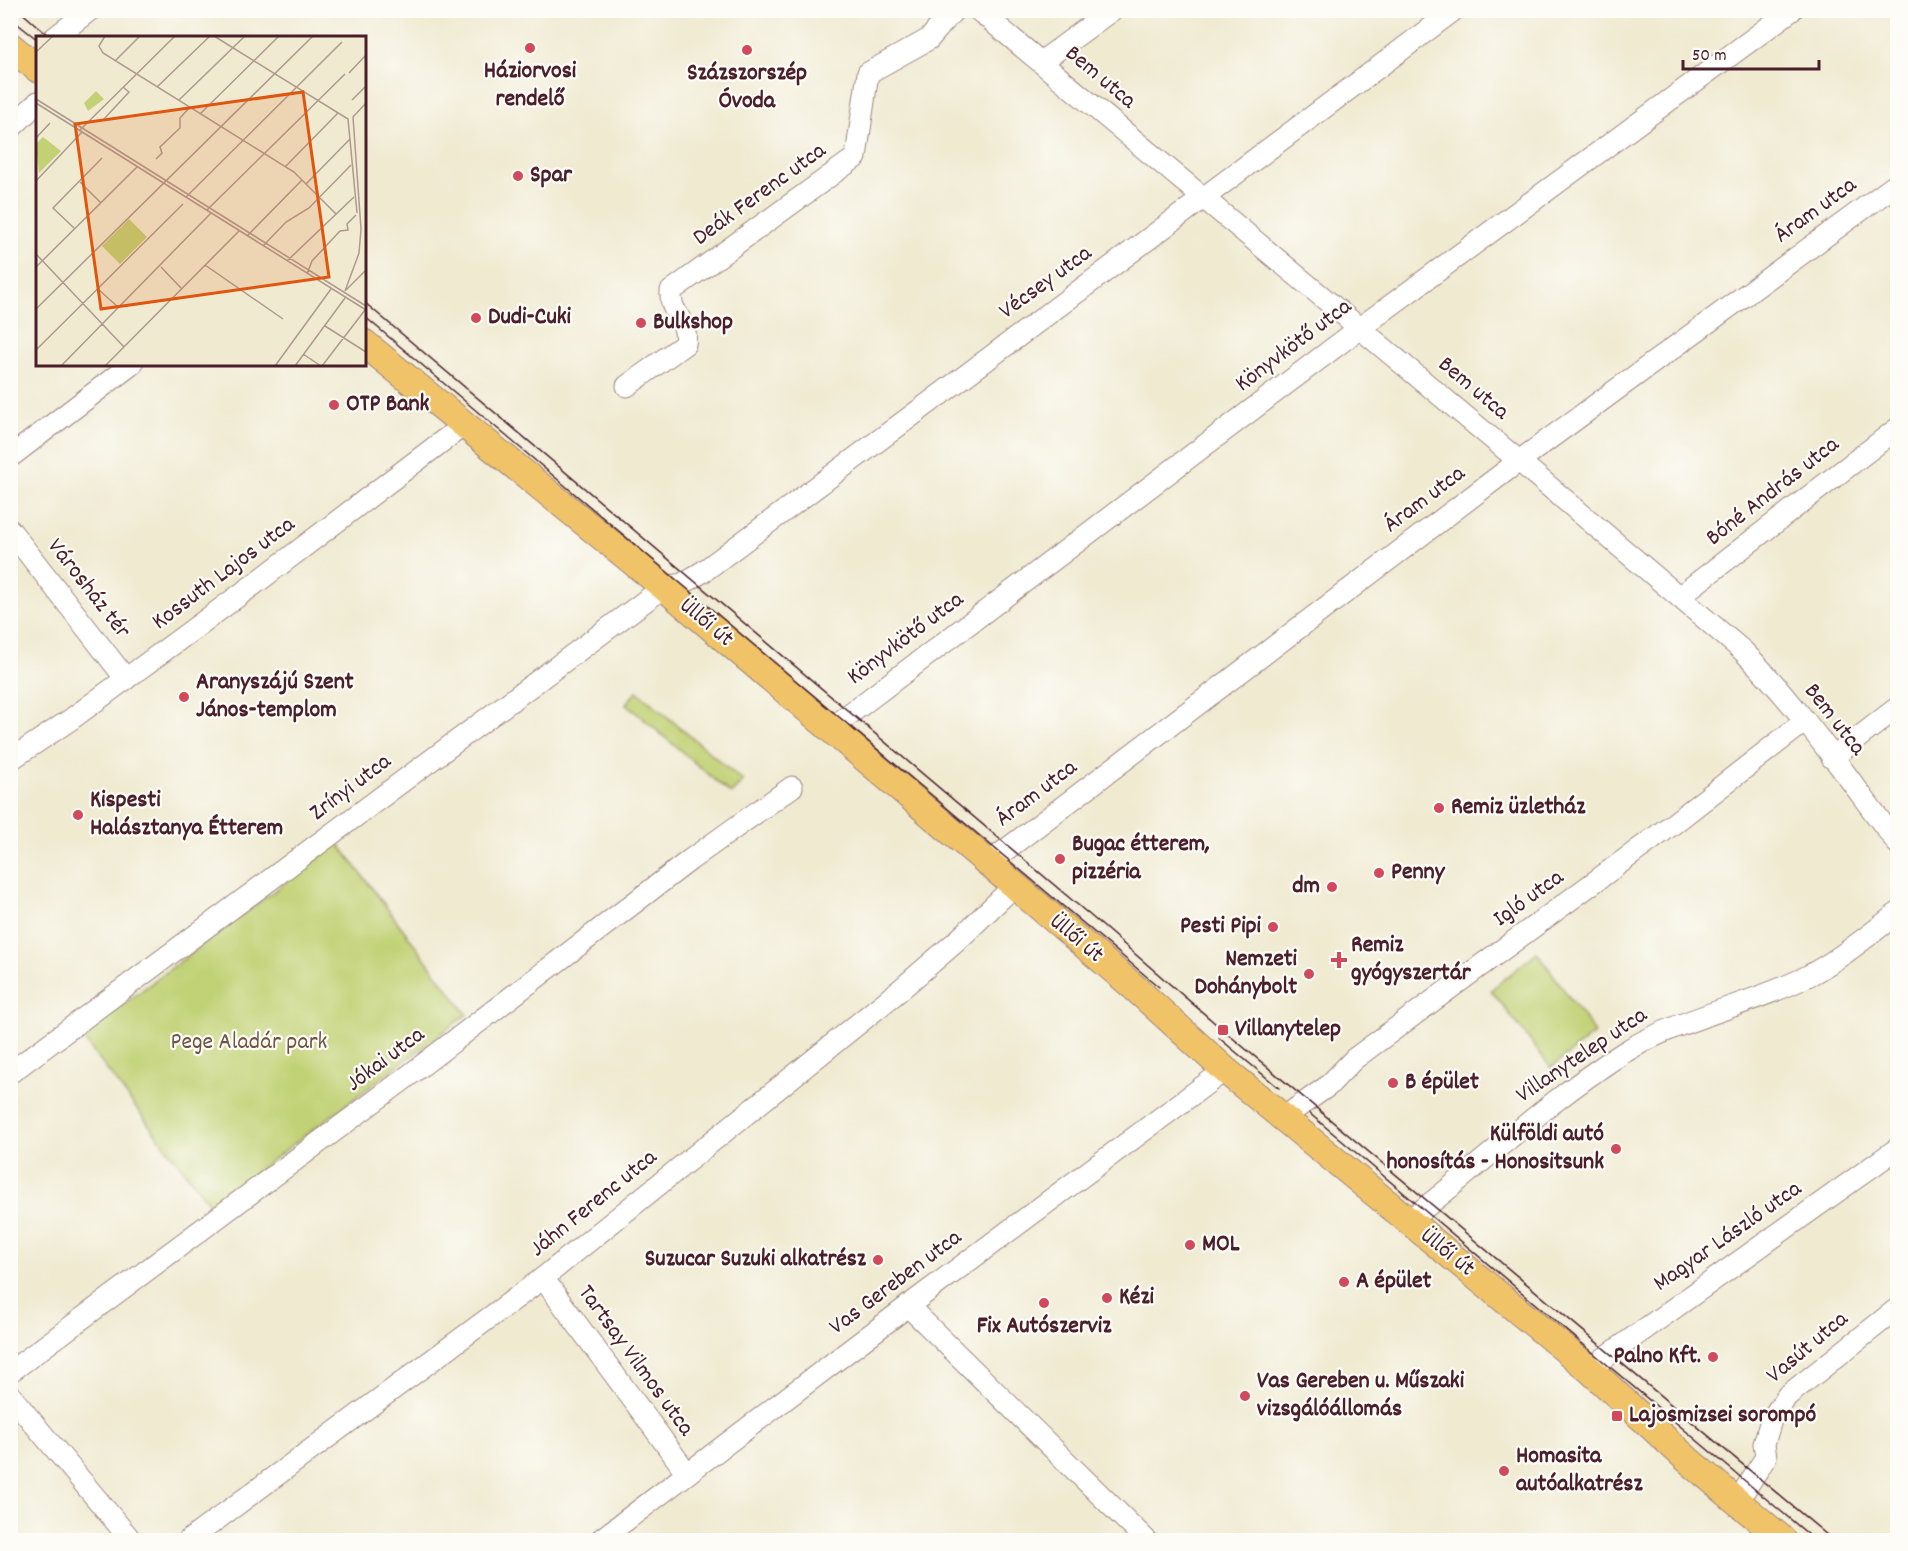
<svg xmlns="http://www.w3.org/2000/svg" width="1908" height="1551" font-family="Dekko,sans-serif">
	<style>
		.green { fill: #c1d174; stroke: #867850; stroke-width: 1.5 }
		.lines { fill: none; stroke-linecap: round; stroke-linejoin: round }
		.minor-casing { stroke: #9d847e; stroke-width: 23 }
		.major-casing { stroke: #9d847e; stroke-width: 29 }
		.minor { stroke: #fff; stroke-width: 21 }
		.major { stroke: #f1c369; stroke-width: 27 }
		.tram { stroke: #4a1f2b; stroke-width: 1.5 }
		.poi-dot { fill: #d1495b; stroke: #fdfcf7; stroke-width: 2 }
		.labels { text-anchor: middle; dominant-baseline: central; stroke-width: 4.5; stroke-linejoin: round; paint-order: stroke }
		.poi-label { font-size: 24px; font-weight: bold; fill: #4a1f2b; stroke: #fdfcf7; text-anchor: start }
		.street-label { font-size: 24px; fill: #4a1f2b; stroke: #fdfcf7 }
		.park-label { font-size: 24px; fill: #6e5441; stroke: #fdfcf7 }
		.inset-road { fill: none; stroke: #ae998f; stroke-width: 1.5 }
		.view { fill: #e0560e; fill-opacity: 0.15; stroke: #e0560e; stroke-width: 3 }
		.inset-edge { fill: none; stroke: #4a1f2b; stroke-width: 3 }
	</style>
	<rect width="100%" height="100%" fill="#fdfcf7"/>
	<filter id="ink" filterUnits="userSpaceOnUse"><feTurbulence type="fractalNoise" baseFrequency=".0167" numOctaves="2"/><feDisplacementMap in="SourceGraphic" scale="12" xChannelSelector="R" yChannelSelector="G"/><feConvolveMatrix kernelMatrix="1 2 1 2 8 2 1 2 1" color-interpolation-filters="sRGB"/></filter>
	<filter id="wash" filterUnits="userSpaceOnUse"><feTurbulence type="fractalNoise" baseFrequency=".008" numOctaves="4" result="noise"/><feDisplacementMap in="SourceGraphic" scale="24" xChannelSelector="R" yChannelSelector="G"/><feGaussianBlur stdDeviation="1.35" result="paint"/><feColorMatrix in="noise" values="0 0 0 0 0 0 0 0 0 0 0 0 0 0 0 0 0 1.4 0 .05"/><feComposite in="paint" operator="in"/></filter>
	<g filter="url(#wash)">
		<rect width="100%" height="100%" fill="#f0ead1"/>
		<g class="green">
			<polygon points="637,691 743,781 731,794 626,704"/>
			<polygon points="338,843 467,1014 211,1206 81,1036"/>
			<polygon points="1537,952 1595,1033 1551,1068 1491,990"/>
		</g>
	</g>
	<g filter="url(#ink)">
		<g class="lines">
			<defs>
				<g id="minor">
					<path d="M978 10 1519 461 1743 651C1801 708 1848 779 1898 844"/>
					<polyline points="54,38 90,10"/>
					<polyline points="1041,62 1112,10"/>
					<polyline points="10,129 38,102"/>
					<path d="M627 386 685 344C689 318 669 315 671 291L856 157 868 73 929 39 954 10"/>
					<polyline points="10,457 132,364"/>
					<polyline points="10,530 126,679"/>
					<polyline points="1680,596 1898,428"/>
					<polyline points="831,728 1360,328 1792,10"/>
					<polyline points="1832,758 1898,707"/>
					<polyline points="10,760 70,720 260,580 465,424"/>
					<polyline points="987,864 1519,461 1898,183"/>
					<path d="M10 1073 664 587 682 584 704 571C952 383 1205 199 1454 10"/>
					<polyline points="1284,1117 1328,1086 1354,1059 1673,824 1804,722"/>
					<path d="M1408 1221C1480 1166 1546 1102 1623 1053 1679 1018 1745 1007 1804 978 1838 961 1867 936 1898 913"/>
					<polyline points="543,1278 687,1473"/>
					<polyline points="908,1306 1146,1540"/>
					<polyline points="1589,1369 1898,1148"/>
					<polyline points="10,1372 403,1080 690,860 792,787"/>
					<polyline points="10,1395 131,1540"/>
					<polyline points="1737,1502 1766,1457 1764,1444 1771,1420 1787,1396 1898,1308"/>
					<polyline points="189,1540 543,1278 900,990 958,940 1013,887"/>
					<polyline points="600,1540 908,1306 1225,1070"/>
				</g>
				<g id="major">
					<polyline points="10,46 38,69"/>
					<polyline points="364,343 664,587 1135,988 1225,1070 1589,1369 1688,1460 1783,1540"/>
				</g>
			</defs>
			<use href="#minor" class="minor-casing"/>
			<use href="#major" class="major-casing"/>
			<use href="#minor" class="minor"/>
			<use href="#major" class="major"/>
			<g class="tram">
				<polyline points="19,10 51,38"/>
				<polyline points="10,18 38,40"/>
				<polyline points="364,302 1098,922 1223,1030 1833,1540"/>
				<polyline points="364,316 1159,987"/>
				<polyline points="1219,1038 1279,1088"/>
				<polyline points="1309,1113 1815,1540"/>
			</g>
		</g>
	</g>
	<g class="poi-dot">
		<circle cx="530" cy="48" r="6"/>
		<circle cx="747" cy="50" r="6"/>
		<circle cx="518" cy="176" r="6"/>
		<circle cx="476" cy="318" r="6"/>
		<circle cx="641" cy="323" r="6"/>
		<circle cx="334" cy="405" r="6"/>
		<circle cx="184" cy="697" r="6"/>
		<circle cx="1439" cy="808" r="6"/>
		<circle cx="78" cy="815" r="6"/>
		<circle cx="1060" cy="859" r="6"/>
		<circle cx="1379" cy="873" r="6"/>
		<circle cx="1332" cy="887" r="6"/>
		<circle cx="1273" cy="927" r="6"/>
		<path d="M1336 951h6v6h6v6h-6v6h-6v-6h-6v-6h6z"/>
		<circle cx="1309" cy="974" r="6"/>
		<rect x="1217" y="1024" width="12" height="12" rx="3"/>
		<circle cx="1393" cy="1083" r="6"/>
		<circle cx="1616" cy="1149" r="6"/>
		<circle cx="1190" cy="1245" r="6"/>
		<circle cx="878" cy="1260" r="6"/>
		<circle cx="1344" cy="1282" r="6"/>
		<circle cx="1107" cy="1298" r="6"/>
		<circle cx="1044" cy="1303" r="6"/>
		<circle cx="1713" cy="1357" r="6"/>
		<circle cx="1245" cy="1396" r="6"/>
		<rect x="1611" y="1410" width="12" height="12" rx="3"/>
		<circle cx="1504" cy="1471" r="6"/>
	</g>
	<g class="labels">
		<g class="poi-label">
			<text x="530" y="72" text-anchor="middle">Háziorvosi<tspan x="530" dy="28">rendelő</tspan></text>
			<text x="747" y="74" text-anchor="middle">Százszorszép<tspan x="747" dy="28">Óvoda</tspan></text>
			<text x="530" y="176">Spar</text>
			<text x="488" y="318">Dudi-Cuki</text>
			<text x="653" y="323">Bulkshop</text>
			<text x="346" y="405">OTP Bank</text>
			<text x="196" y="683">Aranyszájú Szent<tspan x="196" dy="28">János-templom</tspan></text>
			<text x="90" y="801">Kispesti<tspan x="90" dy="28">Halásztanya Étterem</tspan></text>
			<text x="1451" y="808">Remiz üzletház</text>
			<text x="1072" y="845">Bugac étterem,<tspan x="1072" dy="28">pizzéria</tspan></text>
			<text x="1391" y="873">Penny</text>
			<text x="1320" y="887" text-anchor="end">dm</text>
			<text x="1261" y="927" text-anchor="end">Pesti Pipi</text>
			<text x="1351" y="946">Remiz<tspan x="1351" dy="28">gyógyszertár</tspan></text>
			<text x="1297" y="960" text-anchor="end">Nemzeti<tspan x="1297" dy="28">Dohánybolt</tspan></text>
			<text x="1235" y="1030">Villanytelep</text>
			<text x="1405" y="1083">B épület</text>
			<text x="1604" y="1135" text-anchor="end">Külföldi autó<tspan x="1604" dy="28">honosítás - Honositsunk</tspan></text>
			<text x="1202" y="1245">MOL</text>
			<text x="866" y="1260" text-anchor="end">Suzucar Suzuki alkatrész</text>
			<text x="1356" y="1282">A épület</text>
			<text x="1119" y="1298">Kézi</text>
			<text x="1044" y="1327" text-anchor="middle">Fix Autószerviz</text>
			<text x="1701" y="1357" text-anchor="end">Palno Kft.</text>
			<text x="1257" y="1382">Vas Gereben u. Műszaki<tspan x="1257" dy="28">vizsgálóállomás</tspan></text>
			<text x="1629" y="1416">Lajosmizsei sorompó</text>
			<text x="1516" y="1457">Homasita<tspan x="1516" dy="28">autóalkatrész</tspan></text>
		</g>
		<g class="street-label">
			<text transform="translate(1100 78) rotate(40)">Bem utca</text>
			<text transform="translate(760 195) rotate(-36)">Deák Ferenc utca</text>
			<text transform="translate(1816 211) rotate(-36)">Áram utca</text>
			<text transform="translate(1046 283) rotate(-36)">Vécsey utca</text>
			<text transform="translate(1294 346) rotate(-37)">Könyvkötő utca</text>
			<text transform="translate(1473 389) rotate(40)">Bem utca</text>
			<text transform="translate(1773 492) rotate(-38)">Bóné András utca</text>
			<text transform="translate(1425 500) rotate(-37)">Áram utca</text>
			<text transform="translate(224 574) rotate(-37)">Kossuth Lajos utca</text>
			<text transform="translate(88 589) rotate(52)">Városház tér</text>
			<text transform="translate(706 623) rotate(40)">Üllői út</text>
			<text transform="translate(906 639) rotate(-37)">Könyvkötő utca</text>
			<text transform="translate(1834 720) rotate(52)">Bem utca</text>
			<text transform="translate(351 788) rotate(-37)">Zrínyi utca</text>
			<text transform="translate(1037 794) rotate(-37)">Áram utca</text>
			<text transform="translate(1529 899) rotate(-36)">Igló utca</text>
			<text transform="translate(1076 939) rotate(40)">Üllői út</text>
			<text transform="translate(1582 1056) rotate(-34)">Villanytelep utca</text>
			<text transform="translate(386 1060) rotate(-37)">Jókai utca</text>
			<text transform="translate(594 1204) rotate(-39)">Jáhn Ferenc utca</text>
			<text transform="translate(1728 1237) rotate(-35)">Magyar László utca</text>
			<text transform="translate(1447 1253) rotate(39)">Üllői út</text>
			<text transform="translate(896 1283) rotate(-37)">Vas Gereben utca</text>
			<text transform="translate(1808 1348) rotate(-40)">Vasút utca</text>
			<text transform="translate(635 1361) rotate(54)">Tartsay Vilmos utca</text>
		</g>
		<g class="park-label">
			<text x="249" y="1043">Pege Aladár park</text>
		</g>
	</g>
	<g transform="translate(36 36)">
		<rect width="330" height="330" fill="#f0ead1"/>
		<path d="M60 55 68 63 52 75 48 67ZM7 101 25 115 3 137 0 108ZM93 183 111 201 84 228 66 210Z" fill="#c1d174"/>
		<path class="inset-road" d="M69 0 63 10 67 17 258 136 300 178M178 0 312 83 321 177M0 16 17 0M79 25 104 0M313 37 330 19M121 51 174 0M0 63 330 270M143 64 209 0M316 64 330 50M0 67 330 274M164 78 243 0M68 83 93 56 87 51M44 94 139 0M0 102 14 87M120 123 126 117 124 111 144 92V82L154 71M249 131 302 77M0 145 46 96M44 146 65 167M270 148 314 103M150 161 306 6M171 174 309 38M38 192 17 172 66 122M211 200 266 144M227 210 250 186 273 172 315 129M0 218 88 311M251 225 318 161M169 229 247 283M0 231 101 131M125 231 145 252M271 238 276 225 304 195 312 194 311 188 320 179M62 253 83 272M310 254 330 234M309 255 323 217 325 193 317 81 330 67M0 273 277 0M289 290 330 316M0 314 147 168M267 318 285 330M25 330 175 177M69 330 203 195M239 330 295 253M259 330 309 262M286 330 329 274"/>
		<path class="view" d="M267 56 293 241 65 273 39 88Z"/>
		<rect width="330" height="330" class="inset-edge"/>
	</g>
	<rect width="1908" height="1551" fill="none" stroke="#fdfcf7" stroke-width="36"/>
	<path d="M1683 60v9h136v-9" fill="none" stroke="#4a1f2b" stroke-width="3"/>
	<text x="1692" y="60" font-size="18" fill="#4a1f2b" stroke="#fdfcf7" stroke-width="4.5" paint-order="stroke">50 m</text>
</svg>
